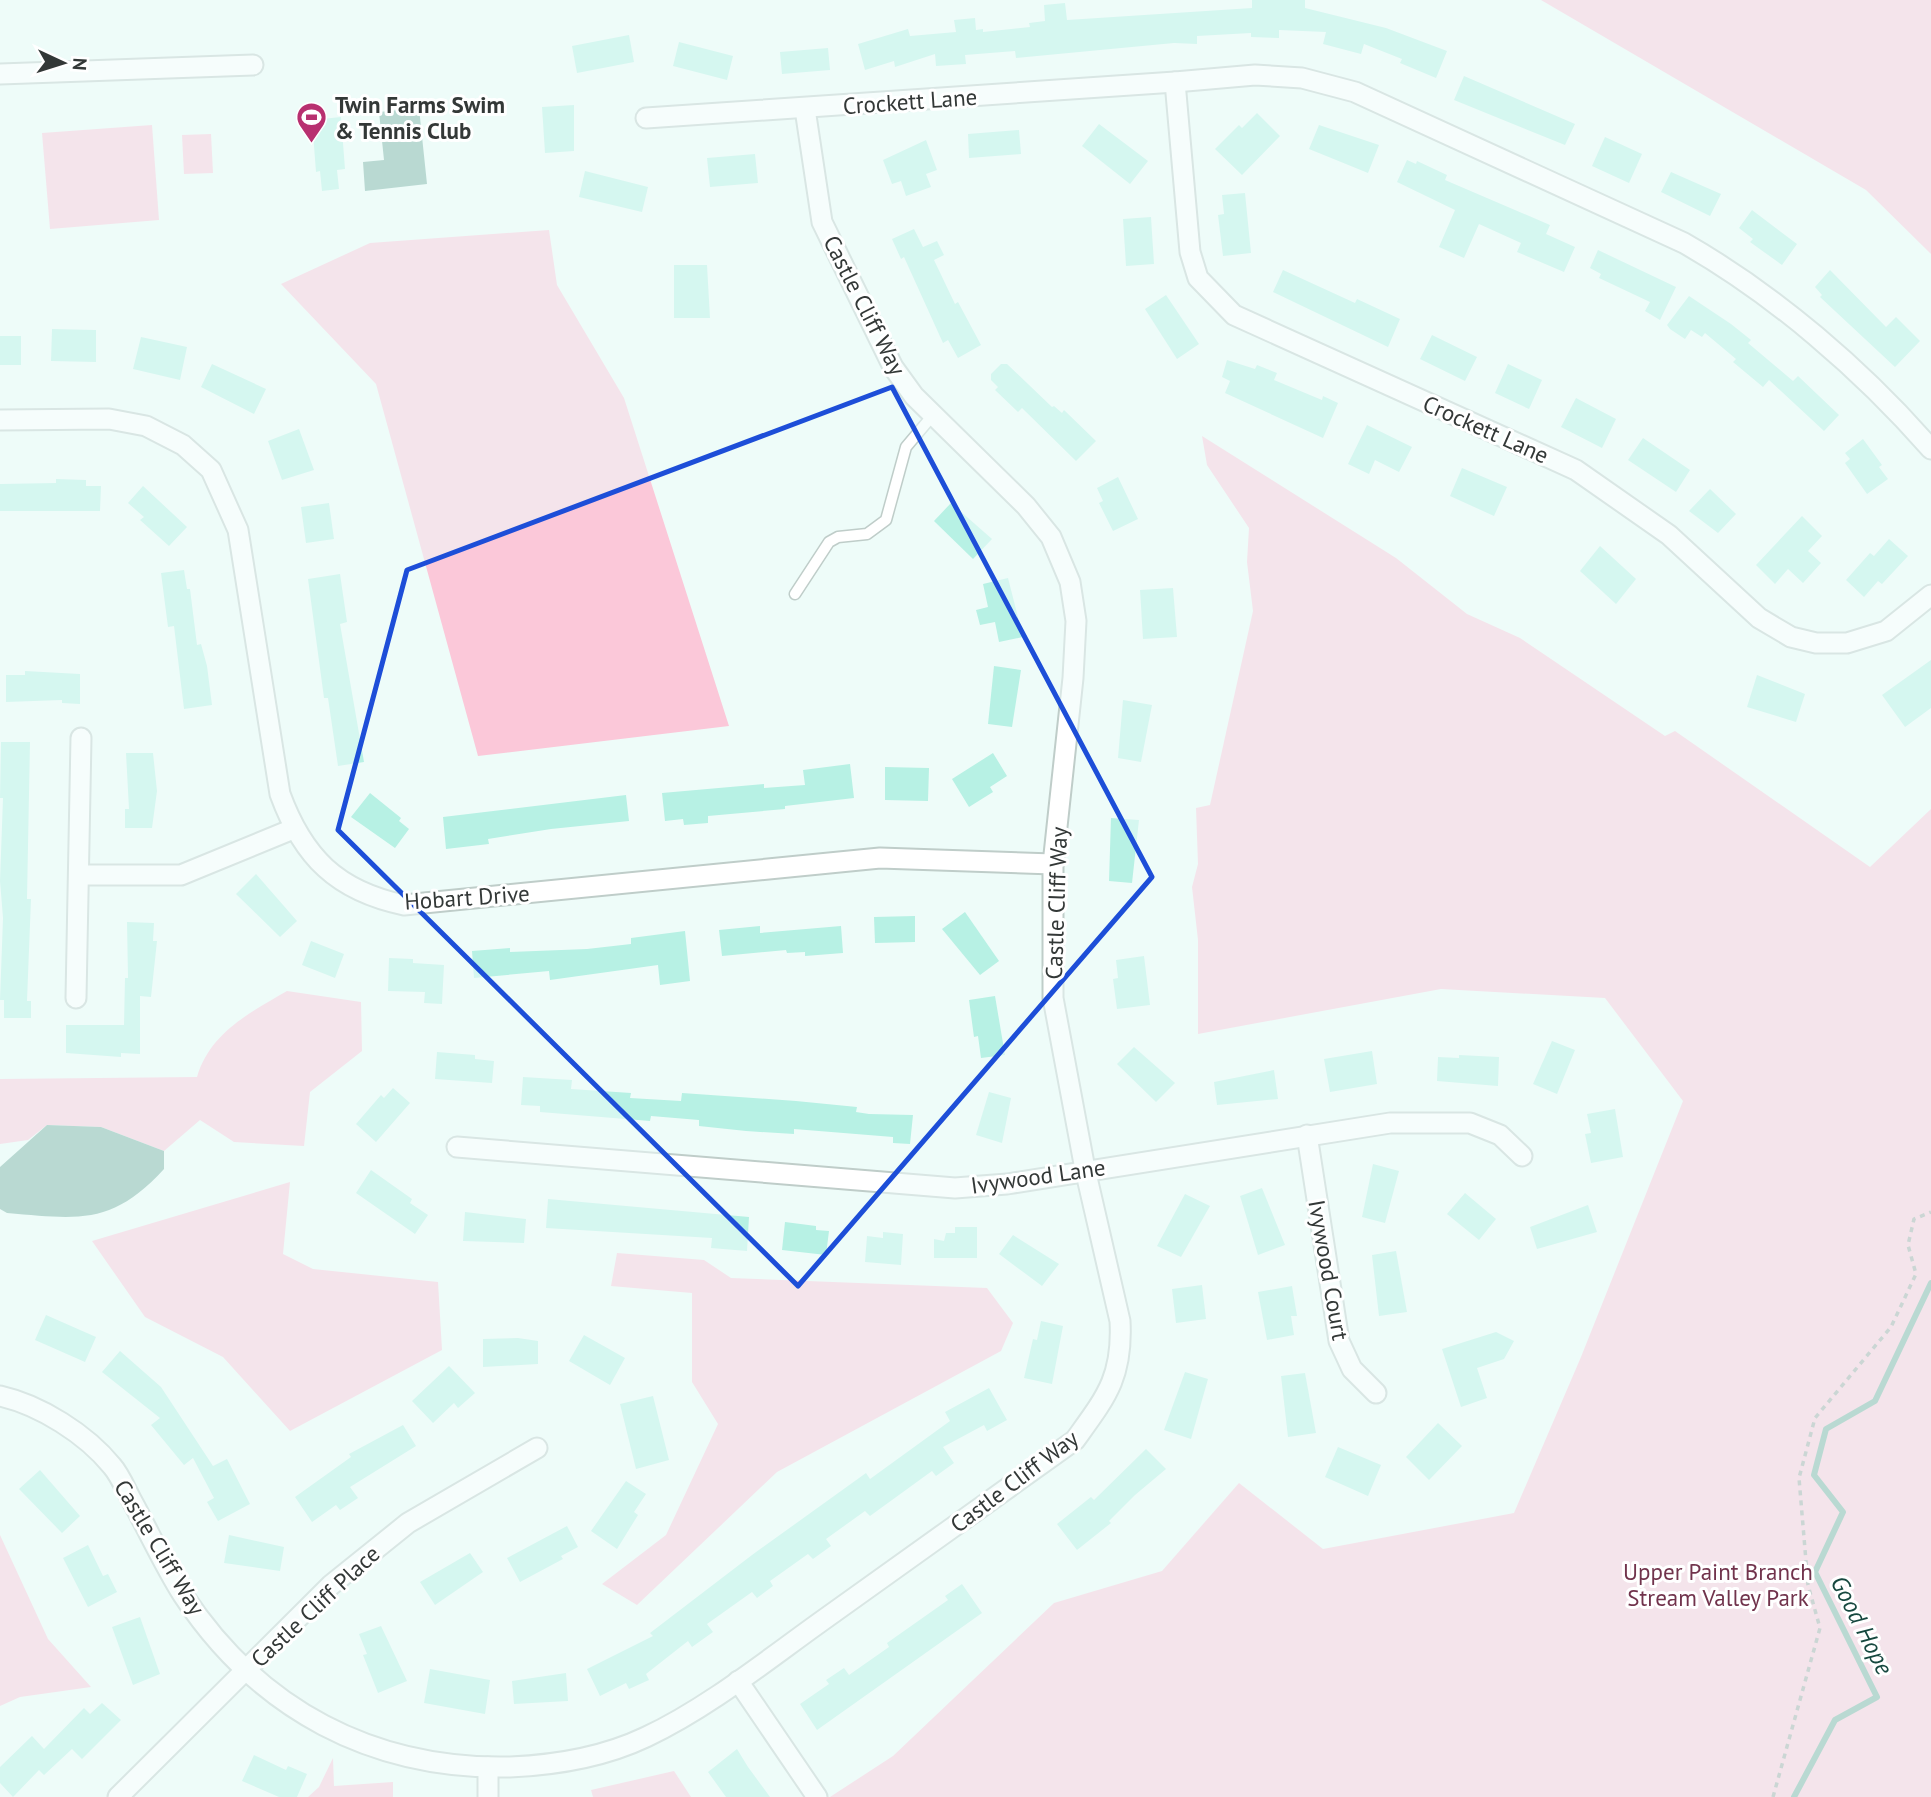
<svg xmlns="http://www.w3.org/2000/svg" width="1931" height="1797" font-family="'PT Sans',sans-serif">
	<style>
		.green { fill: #fbc8d9 }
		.water { fill: #78b0a3 }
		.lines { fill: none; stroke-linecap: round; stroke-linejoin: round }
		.stream { stroke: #78b0a3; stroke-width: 6 }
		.building { fill: #b7f1e4 }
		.lane-casing { stroke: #bfcdc9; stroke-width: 13 }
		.street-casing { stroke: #bfcdc9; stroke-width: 23 }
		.path { stroke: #9fa9a7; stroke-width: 3.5; stroke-dasharray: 5 5; stroke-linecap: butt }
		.lane { stroke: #fff; stroke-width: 10 }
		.street { stroke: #fff; stroke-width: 19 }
		.marked { fill: none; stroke: #1d4ed8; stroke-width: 5; stroke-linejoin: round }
		.labels { text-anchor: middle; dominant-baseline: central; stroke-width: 6; stroke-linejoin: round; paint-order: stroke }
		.street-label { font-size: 23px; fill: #333837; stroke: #fff }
		.poi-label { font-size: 23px; font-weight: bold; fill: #333837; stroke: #fff; text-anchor: start }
		.park-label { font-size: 23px; fill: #71334c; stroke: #fff }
		.water-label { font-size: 24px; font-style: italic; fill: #16483f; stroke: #fff }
	</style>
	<rect width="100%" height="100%" fill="#eefcf9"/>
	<g class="green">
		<polygon points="1541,0 1931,0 1931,254 1866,190"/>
		<polygon points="152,125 159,220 50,229 42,133"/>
		<polygon points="211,134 213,173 184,174 182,135"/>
		<polygon points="549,230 557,285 624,398 729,726 478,756 376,384 281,284 370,243"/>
		<polygon points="1202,436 1396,558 1467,614 1520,638 1665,736 1675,731 1870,867 1931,809 1931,1797 830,1797 893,1756 1054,1603 1162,1571 1239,1483 1323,1549 1514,1513 1581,1357 1683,1101 1605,998 1441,989 1198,1034 1198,940 1192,887 1198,864 1196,808 1210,805 1253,611 1247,562 1249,528 1207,465"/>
		<path d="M287 991 361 1002 362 1051 310 1092 304 1146 234 1142 200 1120 164 1151 101 1127 47 1125 28 1140 0 1144V1079L197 1077C210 1033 249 1013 287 991Z"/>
		<polygon points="290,1182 283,1254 313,1269 438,1282 442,1350 290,1431 223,1357 145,1317 92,1241"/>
		<polygon points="617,1253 704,1260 731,1278 987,1288 1013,1323 1001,1351 777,1472 637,1605 602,1584 666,1535 718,1424 692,1382 692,1293 611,1286"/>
		<polygon points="0,1535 48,1639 91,1687 20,1697 0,1706"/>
		<polygon points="333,1758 334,1786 393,1782 393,1797 308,1797 319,1787"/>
		<polygon points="674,1771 691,1797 593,1797 591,1790"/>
	</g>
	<g class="water">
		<polygon points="419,108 427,184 365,191 363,162 384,160 379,112"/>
		<path d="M47 1125 101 1127 164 1151V1169C112 1226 78 1219 7 1213L0 1209V1167Z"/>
	</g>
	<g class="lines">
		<polyline class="stream" points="1794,1797 1835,1720 1877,1697 1815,1572 1843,1512 1814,1475 1826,1429 1875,1401 1931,1283"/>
	</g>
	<g class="building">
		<polygon points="1252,0 1305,0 1305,8 1386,28 1447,51 1436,78 1400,63 1402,59 1364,44 1361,54 1323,44 1326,32 1279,30 1279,38 1251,37 1251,33 1197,36 1197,44 1174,43 1016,58 1015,51 965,55 966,64 936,66 935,54 895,67 894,61 865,70 858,44 908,29 910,36 956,32 954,20 975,18 976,30 983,29 983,32 1030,27 1029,23 1045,21 1044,5 1065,3 1067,20 1252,8"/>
		<polygon points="629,35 634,62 577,73 572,46"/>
		<polygon points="679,42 733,56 727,80 673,66"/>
		<polygon points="828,48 830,70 782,74 780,52"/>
		<polygon points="1464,76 1575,124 1565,145 1454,100"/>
		<polygon points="574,105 574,151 545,153 542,107"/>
		<polygon points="1257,113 1280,136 1242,175 1215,149 1239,125 1242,128"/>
		<polygon points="341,117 345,169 337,170 339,189 322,191 320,171 316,172 312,120"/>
		<polygon points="1099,124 1148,161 1130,184 1082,146"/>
		<polygon points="1319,125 1379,145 1368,173 1309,149"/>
		<polygon points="1019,130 1021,154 969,158 968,134"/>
		<polygon points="1605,137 1642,154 1629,183 1592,166"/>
		<polygon points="926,140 937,170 926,174 931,187 906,196 901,181 892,184 883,160"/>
		<polygon points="755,154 758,183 710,187 707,158"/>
		<polygon points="1407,160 1416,164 1417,161 1447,175 1445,180 1550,225 1546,234 1575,247 1564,272 1517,252 1521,243 1479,224 1464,258 1439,247 1455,210 1397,182"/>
		<polygon points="585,171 648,187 642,212 579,197"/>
		<polygon points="1671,172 1721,194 1710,216 1661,192"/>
		<polygon points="1245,193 1251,253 1223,256 1218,215 1224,214 1222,195"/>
		<polygon points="1752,210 1797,244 1782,265 1750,242 1753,239 1739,228"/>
		<polygon points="1151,217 1154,264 1126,266 1123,219"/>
		<polygon points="914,229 923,247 937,241 944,255 934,260 955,304 958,302 981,345 958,358 948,340 943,343 904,257 901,259 892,239"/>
		<polygon points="1598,250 1676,287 1660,320 1645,311 1650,302 1599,278 1601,274 1590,268"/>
		<polygon points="674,265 707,265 710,318 674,318"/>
		<polygon points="1283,270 1355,303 1357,299 1400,319 1388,347 1273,292"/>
		<polygon points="1830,270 1886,327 1896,317 1920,341 1895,367 1820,297 1822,295 1815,287"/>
		<polygon points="1166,295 1199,344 1177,359 1145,309"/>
		<polygon points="1689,296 1731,324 1751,340 1748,343 1793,381 1798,376 1839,415 1824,431 1769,380 1763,387 1733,362 1736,359 1705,333 1702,337 1691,330 1685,339 1670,329 1667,325"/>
		<polygon points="52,329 96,330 96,362 51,361"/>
		<polygon points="1432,335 1477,357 1465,381 1420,359"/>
		<rect x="0" y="336" width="21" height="29"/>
		<polygon points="141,337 187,347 180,380 133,369"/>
		<polygon points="1227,360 1255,369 1257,365 1277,373 1274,380 1322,400 1323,396 1338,403 1323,438 1225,393 1230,381 1222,377"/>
		<polygon points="212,364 266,389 254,414 201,387"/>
		<polygon points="1001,364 1007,364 1052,407 1054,406 1062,413 1064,410 1096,441 1076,461 1022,408 1018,412 995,390 998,387 991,380 991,374"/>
		<polygon points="1508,364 1542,380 1529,409 1495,393"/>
		<polygon points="1576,398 1616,419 1602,448 1561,427"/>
		<polygon points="1367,425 1412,447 1399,472 1375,460 1369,474 1348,464"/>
		<polygon points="299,429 314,470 282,480 268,441"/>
		<polygon points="1643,438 1690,470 1676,492 1628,460"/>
		<polygon points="1863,439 1882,465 1879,467 1888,479 1867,494 1845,463 1850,459 1845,453"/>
		<polygon points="1462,468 1507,487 1494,516 1450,496"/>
		<polygon points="1118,477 1138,519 1113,531 1099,503 1103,501 1097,488"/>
		<polygon points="56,479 86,480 86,486 101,486 100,511 0,511 0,484 56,483"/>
		<polygon points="143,486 187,527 169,546 140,520 144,517 128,503"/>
		<polygon points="1710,489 1736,514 1718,533 1689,511"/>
		<polygon points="329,503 334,539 306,543 301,507"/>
		<polygon points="951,503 992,539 973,559 934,521"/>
		<polygon points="1802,516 1822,536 1808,551 1821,563 1803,583 1788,569 1775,584 1756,565"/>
		<polygon points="1889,539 1908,556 1882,584 1878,581 1864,597 1846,580 1870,553 1874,556"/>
		<polygon points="1600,546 1636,579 1616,604 1580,571"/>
		<polygon points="184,570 187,589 190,589 197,645 201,644 207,666 212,705 184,709 174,626 168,627 161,573"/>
		<polygon points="340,574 347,622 340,624 364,762 338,766 328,698 324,698 308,579"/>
		<polygon points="1008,578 1023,637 999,642 995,622 980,625 976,610 988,607 983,584"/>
		<polygon points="1173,588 1177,637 1143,639 1140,590"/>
		<polygon points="1931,660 1931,708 1905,727 1882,695"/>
		<polygon points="994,666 1021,670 1012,727 988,724"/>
		<polygon points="25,671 80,674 80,704 62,703 62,700 6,702 6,675 25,675"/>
		<polygon points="1757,675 1805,694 1796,722 1747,707"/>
		<polygon points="1123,700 1152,705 1141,762 1118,758"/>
		<polygon points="1,742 30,742 27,899 31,899 27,1001 31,1001 31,1018 4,1018 4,1000 0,1000 3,918 0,881 3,798 0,798"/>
		<polygon points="126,753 153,753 157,791 152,828 125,828 125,809 129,809"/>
		<polygon points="993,753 1007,776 990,787 993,792 969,807 952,779"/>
		<polygon points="850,764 854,798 785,806 785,809 708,816 708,823 684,825 683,819 665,821 662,793 764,784 764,788 805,785 803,770"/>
		<polygon points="885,767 929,768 928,801 885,800"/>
		<polygon points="370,793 401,818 399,821 409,829 395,848 351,817"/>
		<polygon points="626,795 629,821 551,829 488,839 489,844 446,849 443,817"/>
		<polygon points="1111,818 1139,820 1132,883 1109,881"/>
		<polygon points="256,874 297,921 280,937 236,894"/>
		<polygon points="965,912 999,961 980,975 942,929"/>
		<polygon points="915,916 915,942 875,943 874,917"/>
		<polygon points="127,922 154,923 153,941 157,941 151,997 140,996 140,1054 121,1053 121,1057 66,1053 66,1025 124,1025 125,978 128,978"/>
		<polygon points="760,926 760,933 841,926 843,953 805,956 805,952 787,953 786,950 722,956 719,930"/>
		<polygon points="685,931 690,981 660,985 658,965 550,980 549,971 474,978 472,951 510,948 510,952 587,949 631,944 631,938"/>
		<polygon points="311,941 344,954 335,978 302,965"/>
		<polygon points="1144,956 1150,1005 1117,1009 1113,979 1118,978 1116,960"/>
		<polygon points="389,958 413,959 413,963 444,965 442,1004 424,1003 425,992 388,991"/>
		<polygon points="995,996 1005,1055 981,1058 978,1036 974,1037 969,1000"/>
		<polygon points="1552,1041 1575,1050 1557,1094 1533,1084"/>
		<polygon points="1134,1047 1175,1083 1156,1102 1117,1064"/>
		<polygon points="1372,1051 1377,1084 1330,1092 1324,1059"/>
		<polygon points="437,1052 475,1055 475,1059 494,1061 492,1083 435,1079"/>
		<polygon points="1459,1055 1499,1057 1498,1086 1437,1081 1438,1057 1459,1058"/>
		<polygon points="1274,1070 1278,1099 1217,1105 1214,1082"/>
		<polygon points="523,1077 572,1080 571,1089 631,1093 630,1098 681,1101 682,1093 796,1101 857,1107 856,1112 869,1114 913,1115 910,1144 893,1143 893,1137 794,1129 794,1134 746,1131 699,1126 699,1120 651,1116 650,1121 540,1112 540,1106 521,1105"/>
		<polygon points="393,1088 410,1103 376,1142 356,1124 381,1095 384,1098"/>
		<polygon points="989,1092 1011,1098 1002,1143 976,1135"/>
		<polygon points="1615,1109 1623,1157 1591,1163 1585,1134 1591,1133 1587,1114"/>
		<polygon points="1373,1164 1399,1171 1385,1223 1362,1217"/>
		<polygon points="371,1170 412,1199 410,1203 428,1215 415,1234 356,1193"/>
		<polygon points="1262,1188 1285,1245 1258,1255 1240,1196"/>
		<polygon points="1465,1193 1496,1219 1479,1240 1447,1214"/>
		<polygon points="1185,1194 1210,1206 1181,1257 1157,1246"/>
		<polygon points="548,1199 749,1217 747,1251 711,1248 712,1238 546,1228"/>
		<polygon points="1588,1205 1597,1232 1537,1249 1530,1227"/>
		<polygon points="465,1212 526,1219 524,1243 463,1241"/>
		<polygon points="785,1222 816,1226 816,1230 829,1231 826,1255 782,1250"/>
		<polygon points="955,1227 977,1227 977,1258 934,1258 934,1239 944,1241 946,1233 955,1233"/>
		<polygon points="883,1232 903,1234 901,1265 865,1262 867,1236 883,1238"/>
		<polygon points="1013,1235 1059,1264 1042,1286 999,1254"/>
		<polygon points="1396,1251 1407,1312 1379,1316 1372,1255"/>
		<polygon points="1202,1285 1206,1319 1176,1323 1172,1289"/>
		<polygon points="1292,1286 1297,1316 1291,1316 1294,1335 1267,1340 1258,1292"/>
		<polygon points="46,1315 96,1337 85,1362 35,1340"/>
		<polygon points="1041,1321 1063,1326 1052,1384 1024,1378 1033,1339 1037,1340"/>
		<polygon points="1496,1332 1514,1341 1504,1359 1477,1368 1487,1398 1461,1407 1442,1349"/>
		<polygon points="584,1335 625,1358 610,1385 569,1361"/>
		<polygon points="518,1338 538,1341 538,1364 483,1367 483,1339"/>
		<polygon points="120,1351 161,1387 213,1466 227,1459 250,1504 218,1521 207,1502 214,1498 193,1458 184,1465 151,1425 160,1418 102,1372"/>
		<polygon points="449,1366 475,1393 458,1408 454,1403 433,1423 412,1401"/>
		<polygon points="1185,1372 1208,1379 1191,1439 1164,1430"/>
		<polygon points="1305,1373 1316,1433 1288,1437 1281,1376"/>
		<polygon points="989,1388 1007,1420 987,1431 984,1425 943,1447 954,1463 936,1476 932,1471 870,1516 865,1511 826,1539 831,1546 813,1559 808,1554 770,1581 773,1586 757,1598 752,1592 707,1624 713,1632 692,1647 688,1641 646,1674 649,1680 629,1689 626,1683 600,1696 587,1669 653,1636 650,1633 752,1555 866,1473 870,1479 950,1421 945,1412"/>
		<polygon points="653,1396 669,1460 636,1469 620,1404"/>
		<polygon points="1438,1423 1462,1446 1429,1480 1406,1457"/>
		<polygon points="403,1425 416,1446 350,1487 358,1498 340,1510 336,1505 312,1522 295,1497 351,1457 349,1454"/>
		<polygon points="1338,1447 1381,1465 1368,1496 1325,1477"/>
		<polygon points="1146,1449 1166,1469 1135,1495 1109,1521 1111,1523 1077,1550 1057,1524 1091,1497 1094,1500"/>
		<polygon points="40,1470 80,1516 62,1533 19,1489"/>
		<polygon points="626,1481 646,1494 634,1512 638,1515 617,1549 591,1531"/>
		<polygon points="567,1526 578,1547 561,1556 563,1559 520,1582 507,1558"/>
		<polygon points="229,1535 284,1547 280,1571 224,1563"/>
		<polygon points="88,1545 103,1576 108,1574 117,1592 88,1607 63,1558"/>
		<polygon points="470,1553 483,1572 435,1605 420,1582"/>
		<polygon points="962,1584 982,1613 817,1730 800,1704 829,1684 826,1680 844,1668 849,1675 889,1647 887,1643 948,1600 945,1596"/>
		<polygon points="140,1617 160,1674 133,1685 112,1627"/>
		<polygon points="381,1626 407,1681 378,1693 363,1655 367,1654 359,1634"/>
		<polygon points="430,1669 490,1680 485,1714 424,1703"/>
		<polygon points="566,1673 568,1701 514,1704 512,1681"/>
		<polygon points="102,1703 121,1720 82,1759 72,1749 44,1775 39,1770 13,1797 0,1783 0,1767 32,1736 44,1749 84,1708 90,1714"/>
		<polygon points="737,1749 748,1767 770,1797 726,1797 708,1772"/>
		<polygon points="254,1755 286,1770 288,1766 307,1774 297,1797 279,1797 242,1781"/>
	</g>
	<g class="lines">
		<defs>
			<polyline id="lane" points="795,594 829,542 838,537 867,534 886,520 906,447 933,415"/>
			<g id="street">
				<polyline points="0,74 253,65"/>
				<polyline points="646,118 1175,82"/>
				<path d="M0 420 109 419 146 426 183 445 211 470 238 530 280 794C303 857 337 891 404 905L880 858 1053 864"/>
				<path d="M1931 449C1862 370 1775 295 1684 243L1355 92 1302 78 1255 75 1175 82 1190 252 1198 278 1234 315 1576 470 1669 535 1759 618 1791 637 1816 643H1847L1886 631 1931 595"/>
				<polyline points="79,875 181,875 293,829"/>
				<polyline points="76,998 81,738"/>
				<polyline points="1307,1135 1339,1341 1352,1369 1376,1393"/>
				<polyline points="457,1147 955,1188 1007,1184 1390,1123 1470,1123 1500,1135 1522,1156"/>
				<path d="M0 1396C40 1405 86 1434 112 1466 120 1475 126 1490 132 1501 149 1532 164 1565 183 1595 259 1710 373 1770 510 1767 557 1765 604 1757 646 1737 706 1709 766 1661 819 1623 904 1562 990 1501 1075 1440 1106 1397 1123 1377 1120 1321L1085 1169 1053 998V864L1073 678 1076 621 1070 582 1051 537 1026 506 914 396 893 367 822 222 805 109"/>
				<polyline points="738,1681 817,1797"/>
				<polyline points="118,1797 331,1585 408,1523 537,1448"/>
				<polyline points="488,1797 488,1767"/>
			</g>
		</defs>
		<use href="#lane" class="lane-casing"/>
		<use href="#street" class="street-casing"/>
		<polyline class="path" points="1773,1797 1820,1628 1808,1585 1799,1478 1815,1418 1891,1327 1916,1274 1908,1245 1914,1219 1931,1212"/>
		<use href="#lane" class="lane"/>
		<use href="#street" class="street"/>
	</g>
	<path d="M0 0H1931V1797H0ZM892 387 1152 877 798 1286 338 830 407 570Z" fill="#eefcf9" fill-opacity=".55" fill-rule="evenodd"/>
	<path class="marked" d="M892 387 1152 877 798 1286 338 830 407 570Z"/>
	<defs>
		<symbol id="stadium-pin" viewBox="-11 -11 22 30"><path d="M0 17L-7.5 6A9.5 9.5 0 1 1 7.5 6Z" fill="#b83070" stroke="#fff"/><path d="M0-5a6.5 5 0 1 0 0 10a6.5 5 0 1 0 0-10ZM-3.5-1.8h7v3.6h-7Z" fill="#fff"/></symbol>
	</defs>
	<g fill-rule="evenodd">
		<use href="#stadium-pin" x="294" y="100" width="35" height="47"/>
	</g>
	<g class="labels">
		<g class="street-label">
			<text transform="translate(910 101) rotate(-4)">Crockett Lane</text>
			<text transform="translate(865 305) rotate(63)">Castle Cliff Way</text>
			<text transform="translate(1486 429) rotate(24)">Crockett Lane</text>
			<text transform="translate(467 897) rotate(-4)">Hobart Drive</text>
			<text transform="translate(1056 903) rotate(-88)">Castle Cliff Way</text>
			<text transform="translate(1038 1176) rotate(-8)">Ivywood Lane</text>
			<text transform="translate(1329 1270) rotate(80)">Ivywood Court</text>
			<text transform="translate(1014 1481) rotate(-37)">Castle Cliff Way</text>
			<text transform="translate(160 1547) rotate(59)">Castle Cliff Way</text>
			<text transform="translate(315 1606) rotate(-43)">Castle Cliff Place</text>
		</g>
		<g class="poi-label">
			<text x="335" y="104">Twin Farms Swim<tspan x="335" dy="26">&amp; Tennis Club</tspan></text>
		</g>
		<g class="park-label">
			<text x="1718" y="1571">Upper Paint Branch<tspan x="1718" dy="26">Stream Valley Park</tspan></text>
		</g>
		<g class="water-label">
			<text transform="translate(1862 1625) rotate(63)">Good Hope</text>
		</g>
	</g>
	<g transform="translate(63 63) rotate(94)" stroke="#ffffff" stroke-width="5" paint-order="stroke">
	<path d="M0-5L12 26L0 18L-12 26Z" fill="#333837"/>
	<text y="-10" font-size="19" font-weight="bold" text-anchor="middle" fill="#333837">N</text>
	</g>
</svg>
